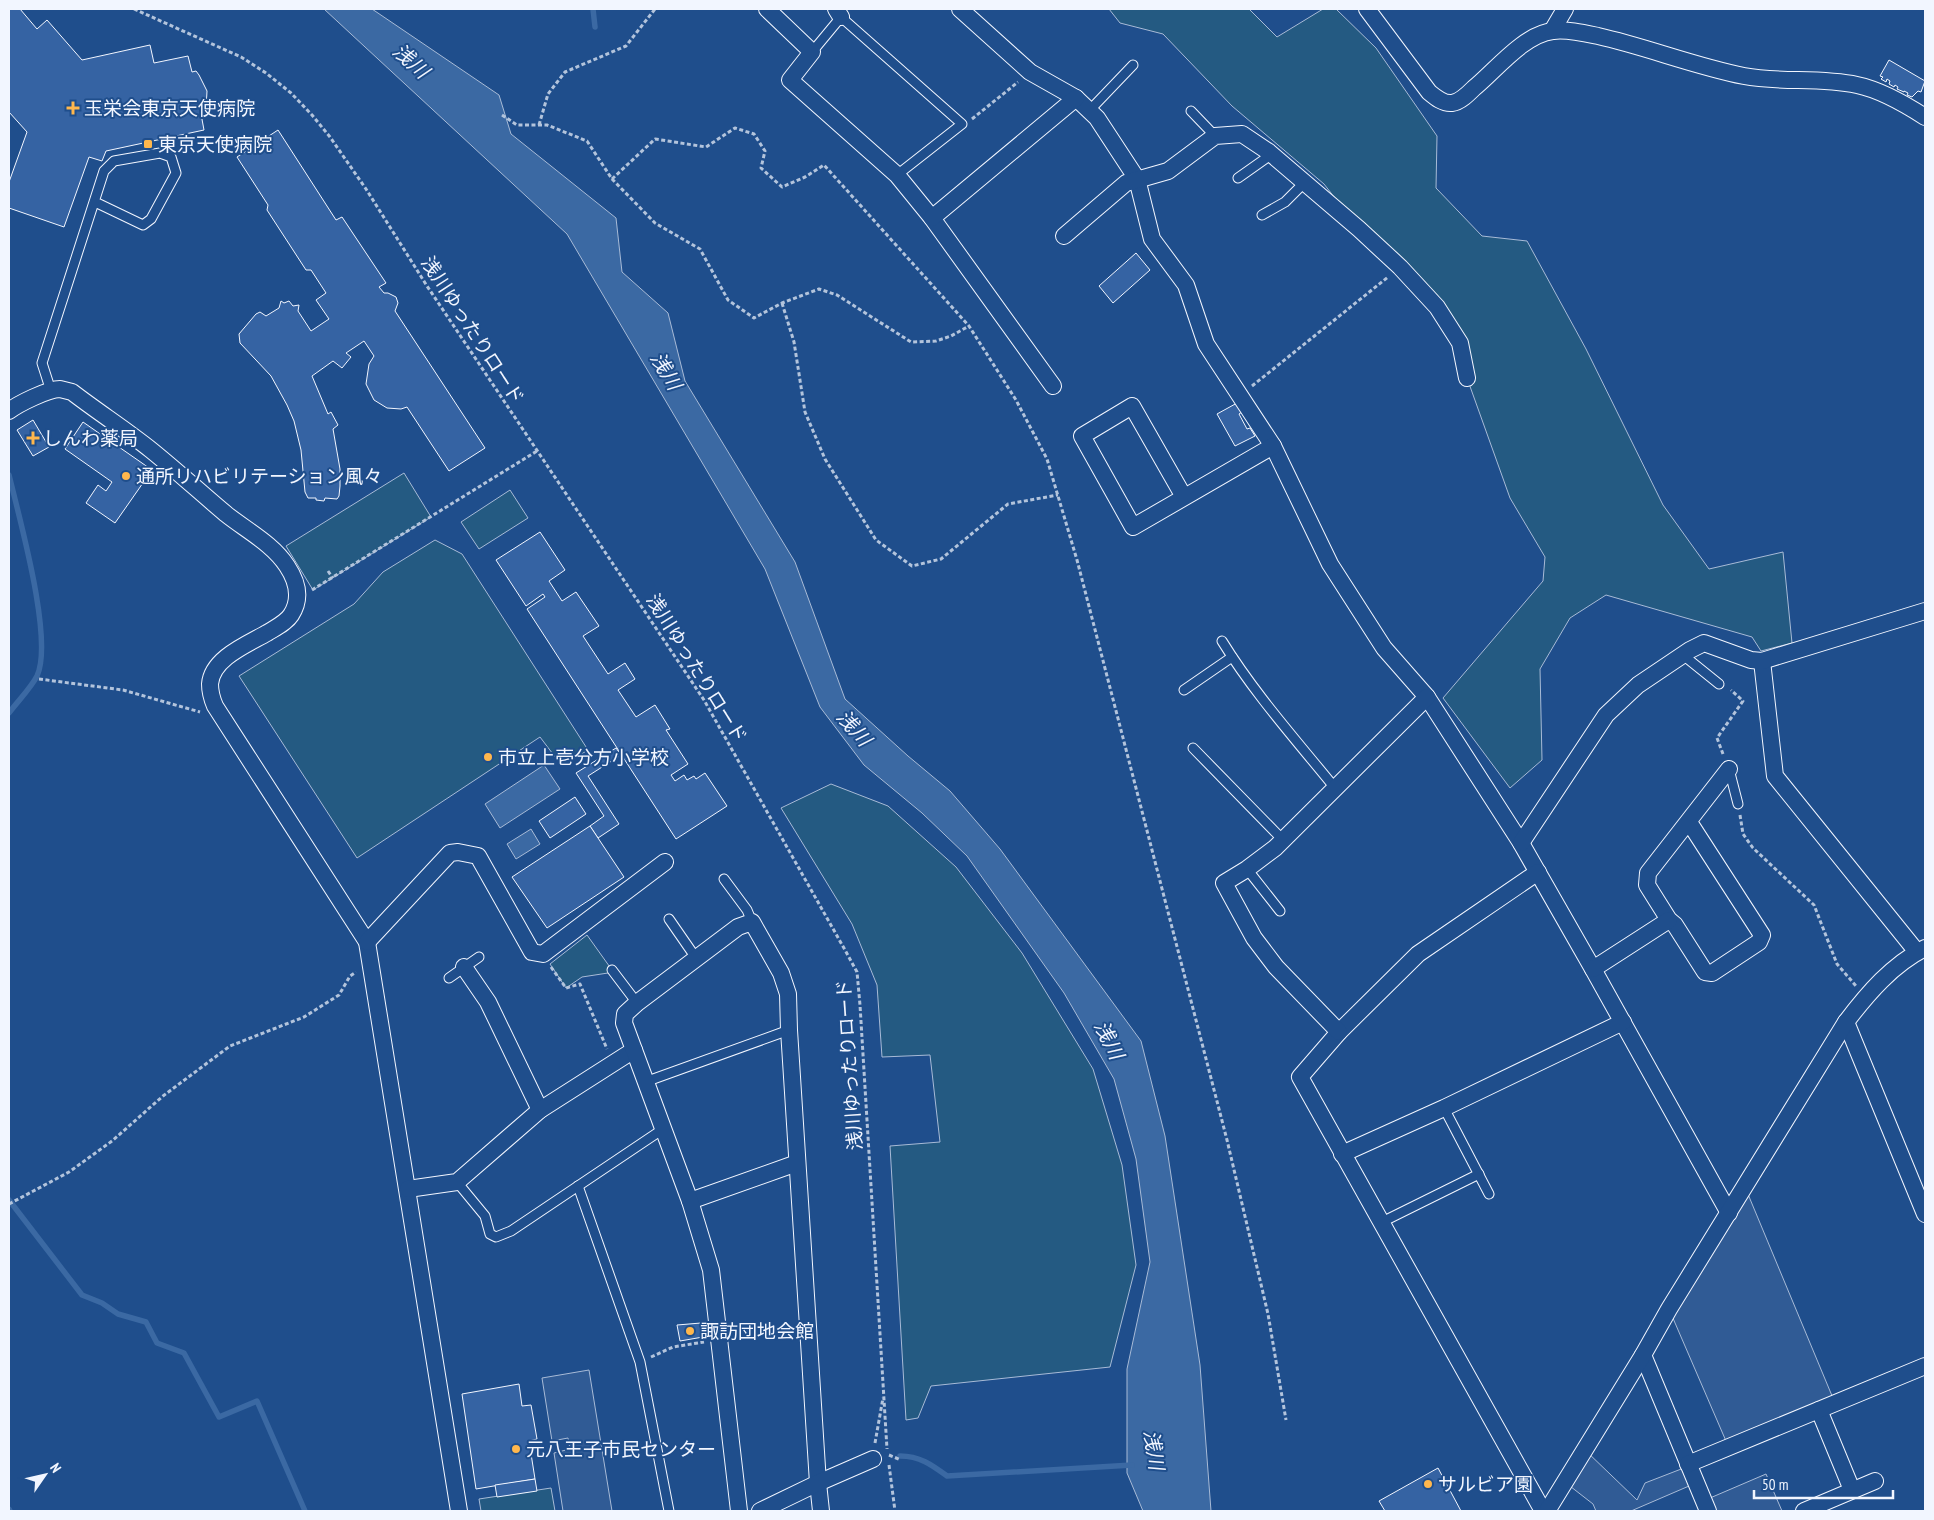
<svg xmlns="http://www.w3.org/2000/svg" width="1934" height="1520" font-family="'PT Sans Narrow','Noto Sans JP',sans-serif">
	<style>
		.green { fill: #245a82; stroke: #a8bbd7 }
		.parking { fill: #305b95; stroke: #a8bbd7 }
		.water { fill: #3b69a3; stroke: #a8bbd7 }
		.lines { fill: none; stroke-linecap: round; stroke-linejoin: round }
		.stream { stroke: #3b69a3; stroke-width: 5.5 }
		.building { fill: #3563a3; stroke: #f2f6ff }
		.service-casing { stroke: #f2f6ff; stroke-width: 11 }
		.minor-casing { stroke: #f2f6ff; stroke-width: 18 }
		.path { stroke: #b3c4dc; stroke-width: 3; stroke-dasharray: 4 2.5; stroke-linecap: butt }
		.service { stroke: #1f4e8c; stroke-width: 9 }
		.minor { stroke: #1f4e8c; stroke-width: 16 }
		.poi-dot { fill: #ffb74d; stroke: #1f4e8c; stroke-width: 2 }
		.labels { text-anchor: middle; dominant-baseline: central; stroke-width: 4; stroke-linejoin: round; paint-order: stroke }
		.poi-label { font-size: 19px; fill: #f2f6ff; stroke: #1f4e8c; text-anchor: start }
		.street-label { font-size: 19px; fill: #f2f6ff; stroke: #1f4e8c }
		.water-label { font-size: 20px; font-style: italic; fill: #f2f6ff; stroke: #1f4e8c }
	</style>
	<rect width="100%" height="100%" fill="#1f4e8c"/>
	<g class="green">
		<polygon points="1109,9 1249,9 1277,37 1323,9 1336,9 1376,48 1437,136 1436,188 1482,236 1527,241 1586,349 1663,505 1709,569 1783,552 1792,643 1761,651 1752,637 1606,595 1570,618 1540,669 1542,760 1510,788 1443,698 1543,581 1545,557 1510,498 1467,378 1460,343 1359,229 1324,184 1232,106 1163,34 1120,23"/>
		<polygon points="404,473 431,517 313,590 286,546"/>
		<polygon points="510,490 528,518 479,549 461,522"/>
		<polygon points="435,540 462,554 588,750 562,766 540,737 357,858 239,676 354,604 383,572"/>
		<polygon points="831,784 888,806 956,867 1022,953 1093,1069 1122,1165 1136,1265 1110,1367 931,1386 918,1418 906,1420 890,1146 940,1142 930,1055 882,1057 877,985 852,924 781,808"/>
		<polygon points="587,935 612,970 608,973 582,977 566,988 550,964"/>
		<polygon points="551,1488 555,1511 481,1511 479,1499"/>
	</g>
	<g class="parking">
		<polygon points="1745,1187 1835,1403 1729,1448 1669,1309"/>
		<polygon points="589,1370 612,1511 563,1511 554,1453 570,1449 568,1438 552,1441 542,1378"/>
		<polygon points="1585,1450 1637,1500 1645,1483 1689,1466 1696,1483 1631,1511 1596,1511 1593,1504 1566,1483"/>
		<polygon points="1766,1474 1782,1511 1708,1511 1703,1501"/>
	</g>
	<g class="water">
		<polygon points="324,9 372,9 499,95 511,134 616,218 622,272 668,313 685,381 795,562 845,699 908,756 950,791 1000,849 1141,1041 1165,1136 1200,1365 1211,1511 1143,1511 1127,1473 1127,1369 1150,1262 1136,1159 1114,1079 1064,993 967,856 922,813 864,765 820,707 765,569 567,234"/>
		<polygon points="544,765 560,789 500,828 485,804"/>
		<polygon points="531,829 540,844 516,859 507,844"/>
	</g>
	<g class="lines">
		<g class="stream">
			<polyline points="593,9 595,27"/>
			<path d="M9 475C19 517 54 640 37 676 31 688 17 702 9 713"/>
			<polyline points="9,1200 82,1295 102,1303 118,1314 146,1322 157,1343 184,1353 219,1417 257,1401 305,1511"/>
			<path d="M900 1456C920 1456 932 1465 947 1476L1132 1465"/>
			<polyline points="9,1509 10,1511"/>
		</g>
	</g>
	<g class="building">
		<polygon points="9,9 20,9 37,29 47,20 82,60 150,45 154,63 188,56 192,72 196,71 199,75 207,91 206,109 205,113 201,114 204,130 106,151 102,161 89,157 64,227 9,208 9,182 27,132 9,112"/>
		<polygon points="1889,60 1925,81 1921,92 1918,91 1912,97 1907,95 1908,93 1904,91 1904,92 1897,89 1898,87 1895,85 1894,87 1889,84 1890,81 1887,79 1886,82 1881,79 1883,77 1880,76"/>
		<polygon points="278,130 336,220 342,217 386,283 379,287 384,293 388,293 396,297 398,303 395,311 485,448 449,471 407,407 401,409 387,408 374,400 366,384 369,364 374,356 364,341 346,353 351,357 342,368 333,361 312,376 328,414 331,412 338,425 333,429 340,469 340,486 339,496 337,499 325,498 324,501 316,500 316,498 308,498 305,492 301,450 294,421 287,405 271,376 240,343 239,334 256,314 260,312 266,316 279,308 281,301 284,303 289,301 293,306 299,305 298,311 311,331 329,319 316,300 326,293 311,270 306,270 267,210 268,205 237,157"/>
		<polygon points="1136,253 1150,270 1113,303 1099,286"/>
		<polygon points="1237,403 1242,412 1239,414 1247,429 1250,428 1255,436 1235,446 1217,414"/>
		<polygon points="33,420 49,447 33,456 17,430"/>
		<polygon points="83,422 152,470 115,523 86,503 98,485 106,491 112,482 65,449"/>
		<polygon points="540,532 565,570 549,581 562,601 576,592 599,626 583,636 608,674 625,663 635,679 618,690 636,717 655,705 670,729 666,730 688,764 671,775 675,781 684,775 687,780 694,776 696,779 705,773 727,806 676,839 527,609 545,597 543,594 526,606 496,560"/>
		<polygon points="616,748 621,755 588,776 619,824 598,838 590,826 604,816 576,773"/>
		<polygon points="575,797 586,814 550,838 539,821"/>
		<polygon points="590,826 624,877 547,928 512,877"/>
		<polygon points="701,1323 703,1337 680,1341 677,1325"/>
		<polygon points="519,1384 522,1406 531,1405 537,1439 529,1441 535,1479 476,1489 462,1394"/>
		<polygon points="1438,1468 1461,1511 1385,1511 1379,1501"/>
		<polygon points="535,1479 537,1491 497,1497 495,1485"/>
	</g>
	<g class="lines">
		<defs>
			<g id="service">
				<polyline points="812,52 841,17 962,124 897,175"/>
				<polyline points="1089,111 1133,65"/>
				<polyline points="1191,111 1215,136"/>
				<polyline points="1238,178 1272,154"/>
				<polyline points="1262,215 1285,202 1305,182"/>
				<polyline points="51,391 42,363 104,171 114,161 160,153 171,157 176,173 151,219 143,225 95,202"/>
				<path d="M1222 641C1254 693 1296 740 1335 788"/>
				<polyline points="1683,655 1719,684"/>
				<polyline points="1184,690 1232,657"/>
				<polyline points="1193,748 1282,839"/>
				<polyline points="1729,769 1738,804"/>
				<polyline points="1247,869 1280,911"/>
				<polyline points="724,879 747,910 752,922"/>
				<polyline points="669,919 696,958"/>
				<polyline points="612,970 637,1003"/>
				<polyline points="449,978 479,957"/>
				<polyline points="645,1082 789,1030"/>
				<polyline points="1444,1108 1489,1194"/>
				<polyline points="457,1182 485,1216 490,1234 496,1237 511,1231 663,1129"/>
				<polyline points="578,1186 640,1362 669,1511"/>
				<polyline points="1380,1223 1479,1174"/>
			</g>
			<g id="minor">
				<polyline points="767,9 812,52 790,80 897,175 932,218 1053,386"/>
				<polyline points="836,9 841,17"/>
				<polyline points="960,9 1030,72 1076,98 1097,118 1137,179 1152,239 1186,285 1206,344 1273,446 1330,564 1384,648 1427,697 1521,843 1593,969 1729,1213"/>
				<path d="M1367 9 1429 92C1435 97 1443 104 1452 103 1460 102 1468 94 1474 88 1495 71 1524 34 1553 31 1567 29 1584 33 1598 36 1647 47 1694 66 1744 76 1781 83 1820 77 1857 85 1881 90 1905 104 1925 117"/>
				<polyline points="1552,31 1565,9"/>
				<polyline points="932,218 1076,98"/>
				<polyline points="1064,236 1126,183 1168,171 1215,136 1242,134 1269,152 1359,229 1400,267 1437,307 1460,343 1467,378"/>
				<path d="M9 411C18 404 48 389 60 389 64 390 68 391 72 392 98 412 126 430 151 450 177 471 201 493 226 514 246 530 273 544 287 566 297 581 302 598 291 615 286 623 275 628 267 633 248 644 212 658 210 684 210 691 212 699 215 706L367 942 459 1511"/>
				<polyline points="1184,497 1132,406 1082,436 1133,527 1273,446"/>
				<polyline points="1762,661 1775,776 1917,952"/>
				<polyline points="1689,822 1762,935 1759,942 1712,973 1705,972 1675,925 1669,920 1647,885 1648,873 1729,769"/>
				<polyline points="1521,843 1606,715 1638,685 1690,650 1704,643 1751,660 1762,661 1925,611"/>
				<polyline points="1538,872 1418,954 1339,1032 1300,1077 1543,1511"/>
				<polyline points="367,942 450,853 458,852 478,856 532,952 543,954 665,862"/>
				<polyline points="464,967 488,1002 540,1110"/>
				<polyline points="1593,969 1669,920"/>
				<polyline points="1846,1022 1925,1214"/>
				<polyline points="1339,1032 1276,967 1254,938 1224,883 1247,869 1275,848 1427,697"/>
				<polyline points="1342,1154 1444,1108 1623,1022"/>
				<polyline points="408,1189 457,1182 540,1110 634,1050"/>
				<polyline points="690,1201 797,1163"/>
				<polyline points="1643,1355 1708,1511"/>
				<polyline points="1819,1410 1852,1490"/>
				<polyline points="1688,1464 1925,1366"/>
				<polyline points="739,1511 711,1270 690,1201 624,1023 625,1014 637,1003 738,927 752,922 781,973 788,994 789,1030 818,1483 821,1511"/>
				<polyline points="760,1511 818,1483 873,1459"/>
				<path d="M1547 1511 1643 1355 1669 1309 1846 1022C1868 993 1892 965 1925 948"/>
				<polyline points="1804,1511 1875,1481"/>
			</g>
		</defs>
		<use href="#service" class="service-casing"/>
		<use href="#minor" class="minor-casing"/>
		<g class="path">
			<polyline points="134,9 241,57 266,73 291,93 312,115 330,137 366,189 427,286 704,700 845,950 857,972 860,1005 887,1449"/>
			<polyline points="502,115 517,125 547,125 587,141 612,179 655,223 700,249 728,300 754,318 782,303 819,289 837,295 911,342 936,341 951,336 969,326"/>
			<polyline points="972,119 1018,82"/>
			<polyline points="539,125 548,94 565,72 626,46 655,9"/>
			<polyline points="612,179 655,139 706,147 735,128 754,134 765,151 761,168 782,187 805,177 824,165 969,326 1016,400 1047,459 1077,560 1227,1140 1268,1314 1286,1420"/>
			<polyline points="782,303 794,342 805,412 825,459 876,540 912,566 941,559 1008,504 1058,495"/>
			<polyline points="1252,386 1388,277"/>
			<polyline points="328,571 333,578"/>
			<polyline points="312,590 537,451"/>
			<polyline points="39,679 123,690 200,712"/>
			<polyline points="1723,754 1717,738 1743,701 1731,690"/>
			<polyline points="1740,815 1743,834 1753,848 1814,905 1837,964 1856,986"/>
			<polyline points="551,967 566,988 580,984 607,1049"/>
			<polyline points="9,1204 69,1172 112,1141 163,1096 230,1046 304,1017 339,995 350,976 356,972"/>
			<polyline points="651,1357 673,1347 704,1342"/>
			<polyline points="875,1443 883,1398"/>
			<polyline points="889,1455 901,1460"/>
			<polyline points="889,1465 895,1511"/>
		</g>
		<use href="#service" class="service"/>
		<use href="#minor" class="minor"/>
	</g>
	<g class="poi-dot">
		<path d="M70.5 100.5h5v5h5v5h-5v5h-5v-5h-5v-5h5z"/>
		<rect x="143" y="139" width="10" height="10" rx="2.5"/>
		<path d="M30.5 430.5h5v5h5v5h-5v5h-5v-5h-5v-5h5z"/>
		<circle cx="126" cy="476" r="5"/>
		<circle cx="488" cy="757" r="5"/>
		<circle cx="690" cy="1331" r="5"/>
		<circle cx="516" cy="1449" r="5"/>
		<circle cx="1428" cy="1484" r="5"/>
	</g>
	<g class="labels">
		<g class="poi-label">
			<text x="84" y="108">玉栄会東京天使病院</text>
			<text x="158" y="144">東京天使病院</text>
			<text x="43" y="438">しんわ薬局</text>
			<text x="136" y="476">通所リハビリテーション風々</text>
			<text x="498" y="757">市立上壱分方小学校</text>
			<text x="700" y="1331">諏訪団地会館</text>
			<text x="526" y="1449">元八王子市民センター</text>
			<text x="1438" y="1484">サルビア園</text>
		</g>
		<g class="street-label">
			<text transform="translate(473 330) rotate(57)">浅川ゆったりロード</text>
			<text transform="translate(697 668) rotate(58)">浅川ゆったりロード</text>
			<text transform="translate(849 1065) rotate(-94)">浅川ゆったりロード</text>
		</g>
		<g class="water-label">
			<text transform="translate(411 61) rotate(42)">浅川</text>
			<text transform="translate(666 371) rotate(59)">浅川</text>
			<text transform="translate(854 728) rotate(49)">浅川</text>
			<text transform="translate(1109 1040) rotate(63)">浅川</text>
			<text transform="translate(1154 1450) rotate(81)">浅川</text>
		</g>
	</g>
	<rect width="1934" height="1520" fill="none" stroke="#f2f6ff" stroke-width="20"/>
	<g transform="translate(45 1475) rotate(56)" stroke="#1f4e8c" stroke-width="4" paint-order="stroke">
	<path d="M0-4L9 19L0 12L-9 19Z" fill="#f2f6ff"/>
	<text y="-8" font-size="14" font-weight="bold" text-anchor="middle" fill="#f2f6ff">N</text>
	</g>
	<path d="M1754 1490v8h139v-8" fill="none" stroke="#f2f6ff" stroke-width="2.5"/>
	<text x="1762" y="1490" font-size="15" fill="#f2f6ff" stroke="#1f4e8c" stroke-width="4" paint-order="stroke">50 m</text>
</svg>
